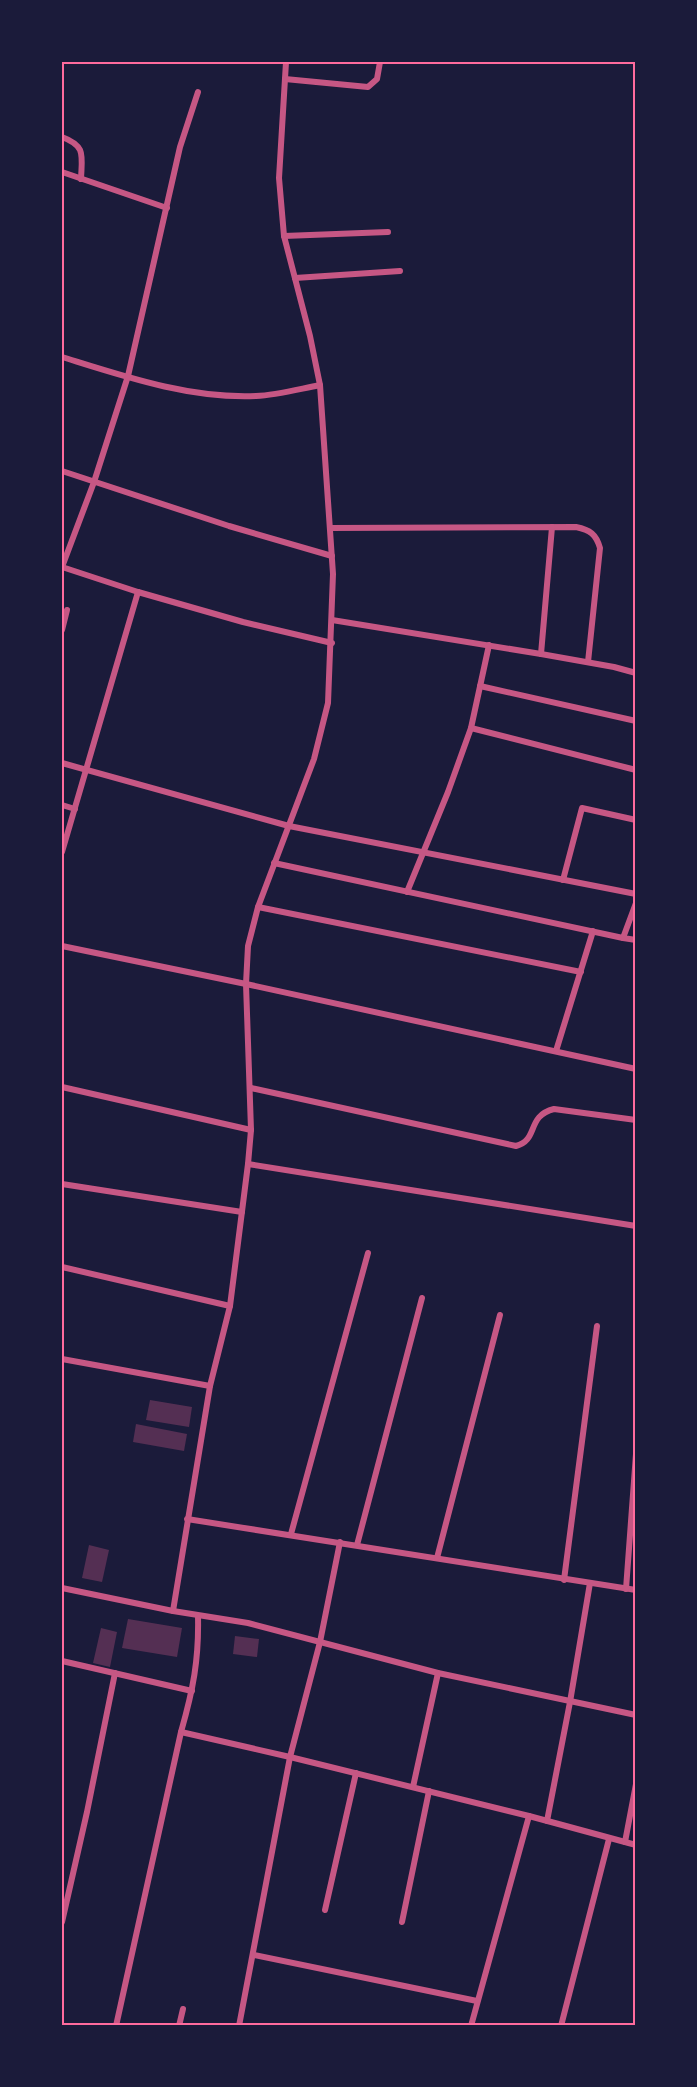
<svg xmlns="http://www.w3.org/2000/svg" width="697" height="2087" font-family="Inter,sans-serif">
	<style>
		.building { fill: #542f53 }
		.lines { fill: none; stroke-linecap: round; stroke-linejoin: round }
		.minor { stroke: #c65784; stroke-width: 6 }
		.neatline { fill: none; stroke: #ff6b9d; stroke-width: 2 }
	</style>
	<rect width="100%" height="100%" fill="#1b1b3a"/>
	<g class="building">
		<polygon points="150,1400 192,1407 189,1427 146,1420"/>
		<polygon points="136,1424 187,1434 184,1451 133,1442"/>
		<polygon points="89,1545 109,1550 102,1582 82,1578"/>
		<polygon points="128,1619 182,1628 177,1657 122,1648"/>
		<polygon points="101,1628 117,1632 110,1667 93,1663"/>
		<polygon points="235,1636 259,1639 257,1657 233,1654"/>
	</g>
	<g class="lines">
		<g class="minor">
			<polyline points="285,79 368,87 377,79 380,62"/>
			<path d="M62 137C86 146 82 155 81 179"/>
			<polyline points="62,172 167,208"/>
			<polyline points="284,236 388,232"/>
			<polyline points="295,278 400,271"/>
			<path d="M62 357C123 376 190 399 256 396 277 395 299 389 320 385"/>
			<polyline points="62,471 229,526 332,556"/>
			<path d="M330 528 576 527C590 530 596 534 600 548L588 662"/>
			<polyline points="62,567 94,482 128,376 180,147 198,92"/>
			<polyline points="62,567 138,592 243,622 332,643"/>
			<polyline points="332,620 541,654 614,667 636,673"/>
			<polyline points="62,630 67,610"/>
			<polyline points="541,654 552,527"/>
			<polyline points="480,686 636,721"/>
			<polyline points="471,728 636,770"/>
			<polyline points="62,763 289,826 636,894"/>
			<polyline points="62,805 75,809"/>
			<polyline points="62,852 138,592"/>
			<polyline points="274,863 623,938"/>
			<polyline points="563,880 582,808 636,820"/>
			<polyline points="407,892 448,792 471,728 489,645"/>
			<polyline points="636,903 623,938 636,940"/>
			<polyline points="258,907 581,972"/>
			<polyline points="62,946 246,984 636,1069"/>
			<polyline points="556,1051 593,931"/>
			<polyline points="62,1087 251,1130"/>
			<path d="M251 1088 516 1146C539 1140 526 1116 554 1109L636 1120"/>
			<polyline points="248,1164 636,1226"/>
			<polyline points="62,1184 242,1212"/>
			<polyline points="62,1267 230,1306"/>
			<polyline points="62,1359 210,1386"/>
			<polyline points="187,1519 636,1590"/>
			<polyline points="291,1534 368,1253"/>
			<polyline points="357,1545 422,1298"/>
			<polyline points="437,1558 500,1315"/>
			<polyline points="564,1580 597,1326"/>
			<polyline points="62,1588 173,1611 248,1623 438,1673 636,1715"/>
			<polyline points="626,1589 636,1454"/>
			<polyline points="173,1611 210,1386 230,1306 248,1164 251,1130 246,984 248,946 258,907 314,759 328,703 333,574 320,385 310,336 284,236 279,178 286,62"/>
			<polyline points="62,1661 192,1691"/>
			<polyline points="181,1732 290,1757 529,1816 636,1845"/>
			<polyline points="413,1787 438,1673"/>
			<polyline points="547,1821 570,1702 590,1583"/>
			<polyline points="625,1842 636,1784"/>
			<polyline points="325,1910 356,1773"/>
			<polyline points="62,1922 87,1812 115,1673"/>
			<polyline points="402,1922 429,1791"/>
			<polyline points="254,1955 477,2001"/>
			<path d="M116 2026 181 1732C193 1690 199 1660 198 1616"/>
			<polyline points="179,2026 183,2009"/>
			<polyline points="239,2026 290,1757 320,1642 340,1542"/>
			<polyline points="471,2026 529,1816"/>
			<polyline points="561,2026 609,1839"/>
		</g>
	</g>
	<rect width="697" height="2087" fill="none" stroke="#1b1b3a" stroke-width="126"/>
	<rect x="63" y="63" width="571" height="1961" class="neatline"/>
</svg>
